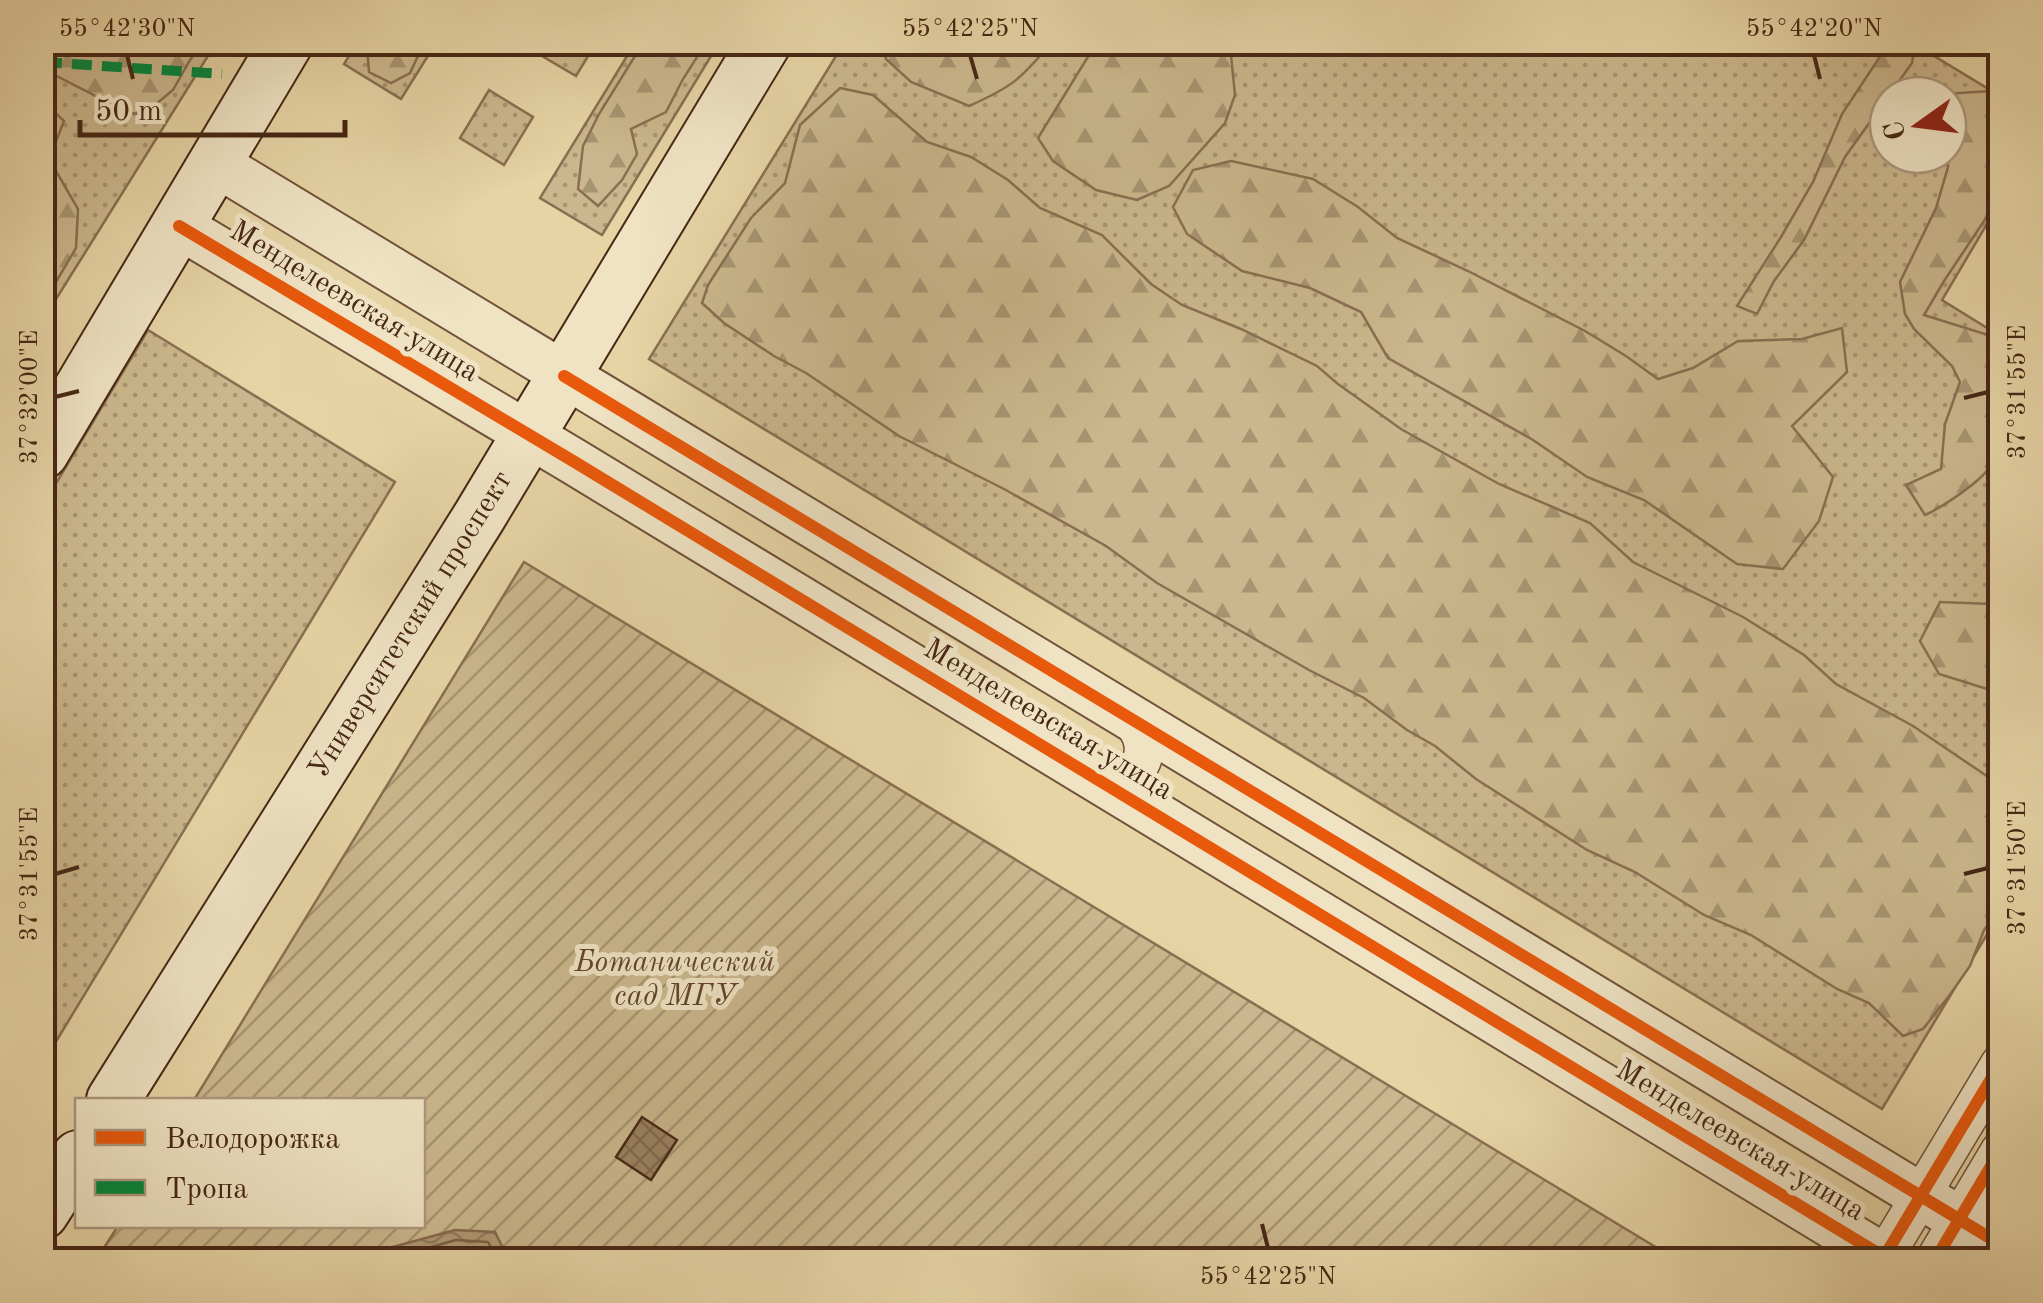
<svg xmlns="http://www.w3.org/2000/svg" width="2043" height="1303" font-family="'Old Standard TT',serif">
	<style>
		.grass { fill: url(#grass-dots); stroke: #896f51; stroke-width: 2.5; fill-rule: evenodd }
		.forest { fill: url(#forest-firs); stroke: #896f51; stroke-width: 2.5 }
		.garden { fill: url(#garden-furrows); stroke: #896f51; stroke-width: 2.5 }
		.water { fill: url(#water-waves); stroke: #866b4e; stroke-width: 2.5 }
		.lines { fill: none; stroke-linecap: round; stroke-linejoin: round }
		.shore { stroke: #7c6044; stroke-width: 2.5 }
		.building { fill: url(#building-cross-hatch); stroke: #472715; stroke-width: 2.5 }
		.minor-casing { stroke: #6f5239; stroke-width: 41 }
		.tertiary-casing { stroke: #6f5239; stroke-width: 49 }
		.secondary-casing { stroke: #472715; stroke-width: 56 }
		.minor { stroke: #efe3c4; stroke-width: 38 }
		.tertiary { stroke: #efe3c4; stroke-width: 45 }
		.secondary { stroke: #efe3c4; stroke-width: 52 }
		.quiet { stroke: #00873e; stroke-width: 10; stroke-dasharray: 20 10; stroke-linecap: butt }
		.cycleway-casing { stroke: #efe3c4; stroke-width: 19 }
		.cycleway { stroke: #e8590c; stroke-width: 12 }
		.ticks { fill: none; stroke: #472715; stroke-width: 4 }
		.labels { text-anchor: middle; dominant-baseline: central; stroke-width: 10; stroke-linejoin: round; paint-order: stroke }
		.street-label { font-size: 30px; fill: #472715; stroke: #efe3c4 }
		.park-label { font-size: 30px; font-style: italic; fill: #61442d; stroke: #efe3c4 }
		.neatline { fill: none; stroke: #472715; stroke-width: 4 }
		.ticks-label { font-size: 25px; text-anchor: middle; fill: #472715 }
	</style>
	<defs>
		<pattern id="grass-dots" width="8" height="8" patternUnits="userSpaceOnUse" patternTransform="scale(2.5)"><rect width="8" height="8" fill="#cbb78d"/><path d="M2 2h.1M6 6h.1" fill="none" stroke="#a79572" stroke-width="1.8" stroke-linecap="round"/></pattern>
		<pattern id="forest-firs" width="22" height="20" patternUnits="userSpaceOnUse" patternTransform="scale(2.5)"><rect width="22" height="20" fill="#cbb78d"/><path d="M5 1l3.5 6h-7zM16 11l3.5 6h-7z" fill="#a79572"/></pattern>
		<pattern id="garden-furrows" width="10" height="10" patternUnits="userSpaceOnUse" patternTransform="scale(2.5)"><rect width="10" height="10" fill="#cbb78d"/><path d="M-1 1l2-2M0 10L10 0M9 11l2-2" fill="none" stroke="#a79572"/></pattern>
		<pattern id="water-waves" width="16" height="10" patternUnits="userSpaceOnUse" patternTransform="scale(2.5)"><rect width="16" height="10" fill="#b09974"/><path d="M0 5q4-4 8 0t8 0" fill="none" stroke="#917d5e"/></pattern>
		<pattern id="building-cross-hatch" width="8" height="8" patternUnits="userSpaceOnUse" patternTransform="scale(2.5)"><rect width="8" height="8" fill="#9a8160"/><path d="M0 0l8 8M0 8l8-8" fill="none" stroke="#7f6a4e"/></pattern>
	</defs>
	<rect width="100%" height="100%" fill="#e6d4a5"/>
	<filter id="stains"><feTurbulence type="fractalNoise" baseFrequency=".002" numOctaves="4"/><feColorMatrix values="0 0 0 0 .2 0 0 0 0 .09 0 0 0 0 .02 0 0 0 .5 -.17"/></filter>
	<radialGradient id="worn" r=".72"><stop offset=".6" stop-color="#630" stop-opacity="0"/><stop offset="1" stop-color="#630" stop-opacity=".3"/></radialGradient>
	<g class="grass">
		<polygon points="43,43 216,43 43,320"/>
		<polygon points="357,43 436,43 401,99 344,64"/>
		<polygon points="520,43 596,43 576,76"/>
		<polygon points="635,43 719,43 602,235 540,198"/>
		<path d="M844 43H1931L1926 51 2000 96V202L1942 300 2000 336V913L1882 1109 649 359ZM1888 95H1948V155H1888Z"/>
		<polygon points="489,90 533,117 504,165 460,138"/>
		<polygon points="148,330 395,482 43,1063 43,505"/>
	</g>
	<g class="forest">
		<polygon points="1097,42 1239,43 1231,55 1235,95 1225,123 1169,186 1137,200 1096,190 1053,161 1038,138"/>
		<polygon points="1898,42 1915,43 1912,63 1845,157 1804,240 1774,281 1757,314 1737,306 1781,237 1813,182 1842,114 1885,49"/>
		<polygon points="42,43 43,42 203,43 190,60 173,90 144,114 129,113 43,69"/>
		<polygon points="369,43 369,42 424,43 410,73 391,83 369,72 367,47"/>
		<polygon points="643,43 706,43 683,79 666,112 631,129 637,154 622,180 598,206 578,189 583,146 599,114"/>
		<path d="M883 43V42L1051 43C1021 79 1012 87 969 106L911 82 886 59Z"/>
		<polygon points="840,88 873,95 927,142 971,157 1008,180 1040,208 1102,235 1151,284 1182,305 1241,329 1317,366 1338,384 1401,429 1499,484 1590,523 1633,562 1743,617 1804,655 1836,684 1913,726 2000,785 2000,908 1984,930 1970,966 1949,996 1923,1029 1903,1036 1869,1003 1837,989 1751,935 1704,915 1635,872 1587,850 1476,779 1435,746 1407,730 1364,698 1309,670 1157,583 1106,546 1004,489 899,436 806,373 774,356 724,323 702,303 708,285 751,218 785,183 800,125"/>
		<path d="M1991 91 2000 98V197L1944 281 1924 315 1985 334 2000 350C2001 381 2005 443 1989 468 1980 482 1941 508 1925 515L1906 485 1941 469 1945 424 1960 382 1952 366 1914 329 1905 314 1900 282 1936 208 1948 167V95L1944 94Z"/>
		<polygon points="43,101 64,121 49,159 78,209 76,248 43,304"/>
		<polygon points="1231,161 1313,179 1358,207 1397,238 1468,271 1585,331 1626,356 1658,379 1693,368 1738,341 1802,339 1842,328 1847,372 1792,426 1833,477 1819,521 1783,569 1737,564 1644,500 1587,477 1533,440 1388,358 1361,312 1310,288 1242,271 1187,234 1173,207 1193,170"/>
		<polygon points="2000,594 2000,693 1939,674 1920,641 1940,602 1992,604"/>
	</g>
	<polygon class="garden" points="524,562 1677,1260 96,1260 118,1226 422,1226 422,1100 194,1100"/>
	<polygon class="water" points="455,1230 495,1232 509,1260 304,1260 322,1252 389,1248"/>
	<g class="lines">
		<polyline class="shore" points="355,1260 392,1258 456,1240 488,1242 498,1260"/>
	</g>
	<polygon class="building" points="642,1117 677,1140 651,1180 616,1157"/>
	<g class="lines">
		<defs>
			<g id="minor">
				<path d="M1092 777C1137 792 1162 749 1128 717"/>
				<polyline points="1884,1257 2000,1064"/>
				<polyline points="1935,1260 2000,1151"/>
			</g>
			<g id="tertiary">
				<polyline points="215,163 2000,1244"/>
				<polyline points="179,226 573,461 1889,1260"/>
			</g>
			<g id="secondary">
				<polyline points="42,453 287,42"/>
				<polyline points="113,1100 479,517 765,42"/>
				<polyline points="42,1213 78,1157"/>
			</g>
		</defs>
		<use href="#minor" class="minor-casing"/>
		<use href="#tertiary" class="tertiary-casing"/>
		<use href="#secondary" class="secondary-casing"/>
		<use href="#minor" class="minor"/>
		<use href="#tertiary" class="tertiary"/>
		<use href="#secondary" class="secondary"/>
		<polyline class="quiet" points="42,62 222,74"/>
		<defs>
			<g id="cycleway">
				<polyline points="179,226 573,461 1889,1260"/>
				<polyline points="564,376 2000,1244"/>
				<polyline points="1884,1257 2000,1064"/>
				<polyline points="1935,1260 2000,1151"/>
			</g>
		</defs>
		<use href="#cycleway" class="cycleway-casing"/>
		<use href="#cycleway" class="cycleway"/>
	</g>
	<path class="ticks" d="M127 55 133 79M970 55 977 79M1814 55 1820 79M55 397 79 391M1964 398 1988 392M55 874 79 867M1964 874 1988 868M1262 1224 1268 1248"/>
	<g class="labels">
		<g class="street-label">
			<text transform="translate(354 302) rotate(31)">Менделеевская улица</text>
			<text transform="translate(411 625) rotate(-58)">Университетский проспект</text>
			<text transform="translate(1048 720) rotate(31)">Менделеевская улица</text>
			<text transform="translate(1740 1141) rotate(31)">Менделеевская улица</text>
		</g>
		<g class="park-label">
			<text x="675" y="963">Ботанический<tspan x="675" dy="34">сад МГУ</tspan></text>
		</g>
	</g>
	<rect width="2043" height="1303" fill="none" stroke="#e6d4a5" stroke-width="110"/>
	<rect x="75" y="1098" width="350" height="130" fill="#efe3c4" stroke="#ac987e" stroke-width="2.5"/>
	<rect x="95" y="1130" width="50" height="15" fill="#e8590c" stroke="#ac987e" stroke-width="2.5"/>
	<text x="165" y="1148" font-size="30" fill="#472715">Велодорожка</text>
	<rect x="95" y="1180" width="50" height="15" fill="#00873e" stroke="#ac987e" stroke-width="2.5"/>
	<text x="165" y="1198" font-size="30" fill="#472715">Тропа</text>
	<g transform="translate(1918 125) rotate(256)"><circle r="48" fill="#efe3c4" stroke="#ac987e" stroke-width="2.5"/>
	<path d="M0-8L18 38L0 25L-18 38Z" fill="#8f2418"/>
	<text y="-15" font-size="28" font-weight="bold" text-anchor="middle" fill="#472715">С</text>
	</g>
	<path d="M80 120v15h265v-15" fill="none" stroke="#472715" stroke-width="5"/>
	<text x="95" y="120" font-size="30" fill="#472715" stroke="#efe3c4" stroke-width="8" paint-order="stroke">50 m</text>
	<rect x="55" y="55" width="1933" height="1193" class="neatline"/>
	<g class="ticks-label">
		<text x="127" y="36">55°42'30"N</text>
		<text x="970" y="36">55°42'25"N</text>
		<text x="1814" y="36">55°42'20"N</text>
		<text transform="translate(2016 392) rotate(-90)" y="9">37°31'55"E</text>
		<text transform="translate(28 397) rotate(-90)" y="9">37°32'00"E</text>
		<text transform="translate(2016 868) rotate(-90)" y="9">37°31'50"E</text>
		<text transform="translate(28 874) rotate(-90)" y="9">37°31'55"E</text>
		<text x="1268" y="1284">55°42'25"N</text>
	</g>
	<rect width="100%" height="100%" filter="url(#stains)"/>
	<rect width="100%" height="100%" fill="url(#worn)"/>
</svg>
